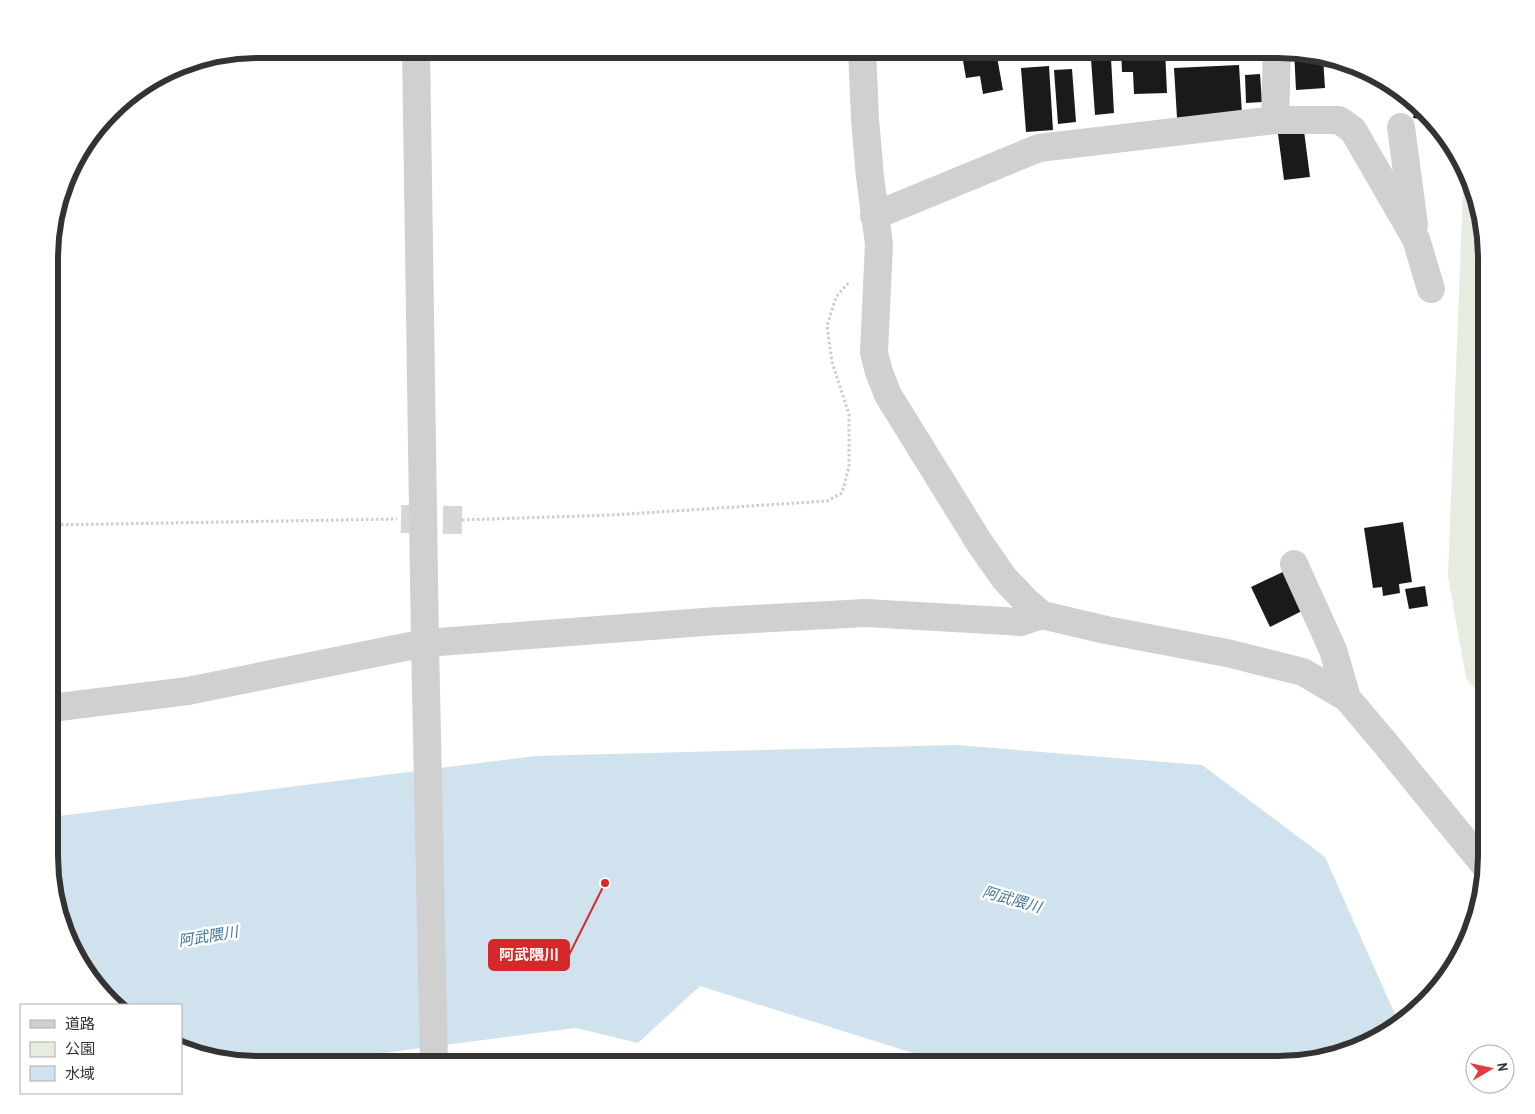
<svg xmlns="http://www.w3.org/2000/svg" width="1535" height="1114" font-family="'Archivo Narrow','Noto Sans JP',sans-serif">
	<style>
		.green { fill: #e6ecdf }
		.water { fill: #cfe2ee }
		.building { fill: #1a1a1a }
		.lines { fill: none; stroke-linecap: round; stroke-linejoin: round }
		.minor-tunnel { stroke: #d6d6d6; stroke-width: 28; stroke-dasharray: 28 14; stroke-linecap: butt }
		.path { stroke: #cdcdcd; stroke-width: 3; stroke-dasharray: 2.5 2.5; stroke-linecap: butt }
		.minor { stroke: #d0d0d0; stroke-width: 28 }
		.labels { text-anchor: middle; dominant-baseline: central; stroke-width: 5; stroke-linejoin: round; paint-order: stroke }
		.water-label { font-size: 15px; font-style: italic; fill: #3f7597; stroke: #fff }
		.rim { fill: none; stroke: #333; stroke-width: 6 }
		.leader { fill: none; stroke: #d62828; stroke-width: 2 }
		.callout-dot { fill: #d62828; stroke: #fff; stroke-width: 2 }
		.callout { fill: #d62828; stroke: #d62828; stroke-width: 2 }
		.callout-label { font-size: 15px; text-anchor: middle; font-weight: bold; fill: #fff }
	</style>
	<rect width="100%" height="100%" fill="#fff"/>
	<path class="green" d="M 1464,164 L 1486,244 L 1486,702 L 1466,678 L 1448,576 Z
		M 418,1053 L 599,1054 L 634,1065 L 274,1065 Z"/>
	<path class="water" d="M 956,745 L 1202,765 L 1325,857 L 1398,1021 L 1370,1044 L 1278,1065 L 951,1065 L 700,986 L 638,1043 L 576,1028 L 291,1065 L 244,1065 L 190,1054 L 181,1049 L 181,1005 L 115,1005 L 77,961 L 51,884 L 51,817 L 535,756 Z"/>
	<path class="building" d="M 961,49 L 1003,49 L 1005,56 L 997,57 L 1003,90 L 983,94 L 980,76 L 966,78 Z
		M 1121,49 L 1165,49 L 1167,93 L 1134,94 L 1133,72 L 1122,72 Z
		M 1239,49 L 1254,49 L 1254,58 L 1240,58 Z
		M 1294,50 L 1323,57 L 1325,88 L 1296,90 Z
		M 1111,58 L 1114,113 L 1095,115 L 1091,59 Z
		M 1328,58 L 1343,61 L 1343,66 L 1329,66 Z
		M 1239,65 L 1242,114 L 1177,118 L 1174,68 Z
		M 1049,66 L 1053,130 L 1026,132 L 1021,68 Z
		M 1072,69 L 1076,122 L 1058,124 L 1054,70 Z
		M 1260,74 L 1262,102 L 1246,103 L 1245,75 Z
		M 1416,105 L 1421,112 L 1428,120 L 1413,118 Z
		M 1304,131 L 1310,177 L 1284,180 L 1278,134 Z
		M 1403,522 L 1412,582 L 1399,584 L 1400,593 L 1383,596 L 1382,587 L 1373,588 L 1364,528 Z
		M 1285,571 L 1304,610 L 1270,627 L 1251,587 Z
		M 1425,586 L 1428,606 L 1409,609 L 1405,589 Z"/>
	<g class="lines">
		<path class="minor-tunnel" d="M 401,519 L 462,520"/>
		<path class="path" d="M 462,520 L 612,515 L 827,501 L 842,493 L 849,467 L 849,414 L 832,362 L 827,326 L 836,297 L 849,282
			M 51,525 L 397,519"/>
		<path class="minor" d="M 416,49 L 425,643 L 434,1065
			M 862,49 L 865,119 L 870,177 L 879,244 L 874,353 L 879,372 L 888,395 L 979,542 L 1004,578 L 1025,600 L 1042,615 L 1106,630 L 1227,653 L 1303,672 L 1347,698 L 1385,743 L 1486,867
			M 1275,120 L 1277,49
			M 1401,127 L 1414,225
			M 874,216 L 1039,148 L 1275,120 L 1339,120 L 1353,130 L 1416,239 L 1431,289
			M 1294,564 L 1333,650 L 1347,698
			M 51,708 L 188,691 L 425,643 L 717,621 L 866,613 L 1021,622 L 1042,615"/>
	</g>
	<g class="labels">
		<g class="water-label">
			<text transform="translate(1012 899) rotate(16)">阿武隈川</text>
			<text transform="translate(208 936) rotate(-9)">阿武隈川</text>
		</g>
	</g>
	<path d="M0 0H1535V1114H0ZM258 58H1278A200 200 0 0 1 1478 258V856A200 200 0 0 1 1278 1056H258A200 200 0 0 1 58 856V258A200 200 0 0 1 258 58Z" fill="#fff" fill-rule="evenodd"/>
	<path class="rim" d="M258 58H1278A200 200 0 0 1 1478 258V856A200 200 0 0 1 1278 1056H258A200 200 0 0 1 58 856V258A200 200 0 0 1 258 58Z"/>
	<path class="leader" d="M605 883L569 955"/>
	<circle class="callout-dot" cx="605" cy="883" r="5"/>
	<rect class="callout" x="489" y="940" width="80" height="30" rx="5"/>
	<g class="callout-label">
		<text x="529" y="960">阿武隈川</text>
	</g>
	<rect x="20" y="1004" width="162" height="90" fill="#ffffff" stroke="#adadad"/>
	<rect x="30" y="1020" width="25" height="8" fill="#d0d0d0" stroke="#adadad"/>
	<text x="65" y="1029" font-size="15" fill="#333333">道路</text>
	<rect x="30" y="1042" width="25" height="15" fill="#e6ecdf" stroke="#adadad"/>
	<text x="65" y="1054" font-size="15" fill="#333333">公園</text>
	<rect x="30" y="1066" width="25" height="15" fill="#cfe2ee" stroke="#adadad"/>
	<text x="65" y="1079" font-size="15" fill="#333333">水域</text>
	<g transform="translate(1490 1069) rotate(81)"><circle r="24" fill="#ffffff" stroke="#adadad"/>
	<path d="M0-4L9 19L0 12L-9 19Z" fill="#e63946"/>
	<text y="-8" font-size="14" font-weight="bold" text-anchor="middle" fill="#333333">N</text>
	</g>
</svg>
